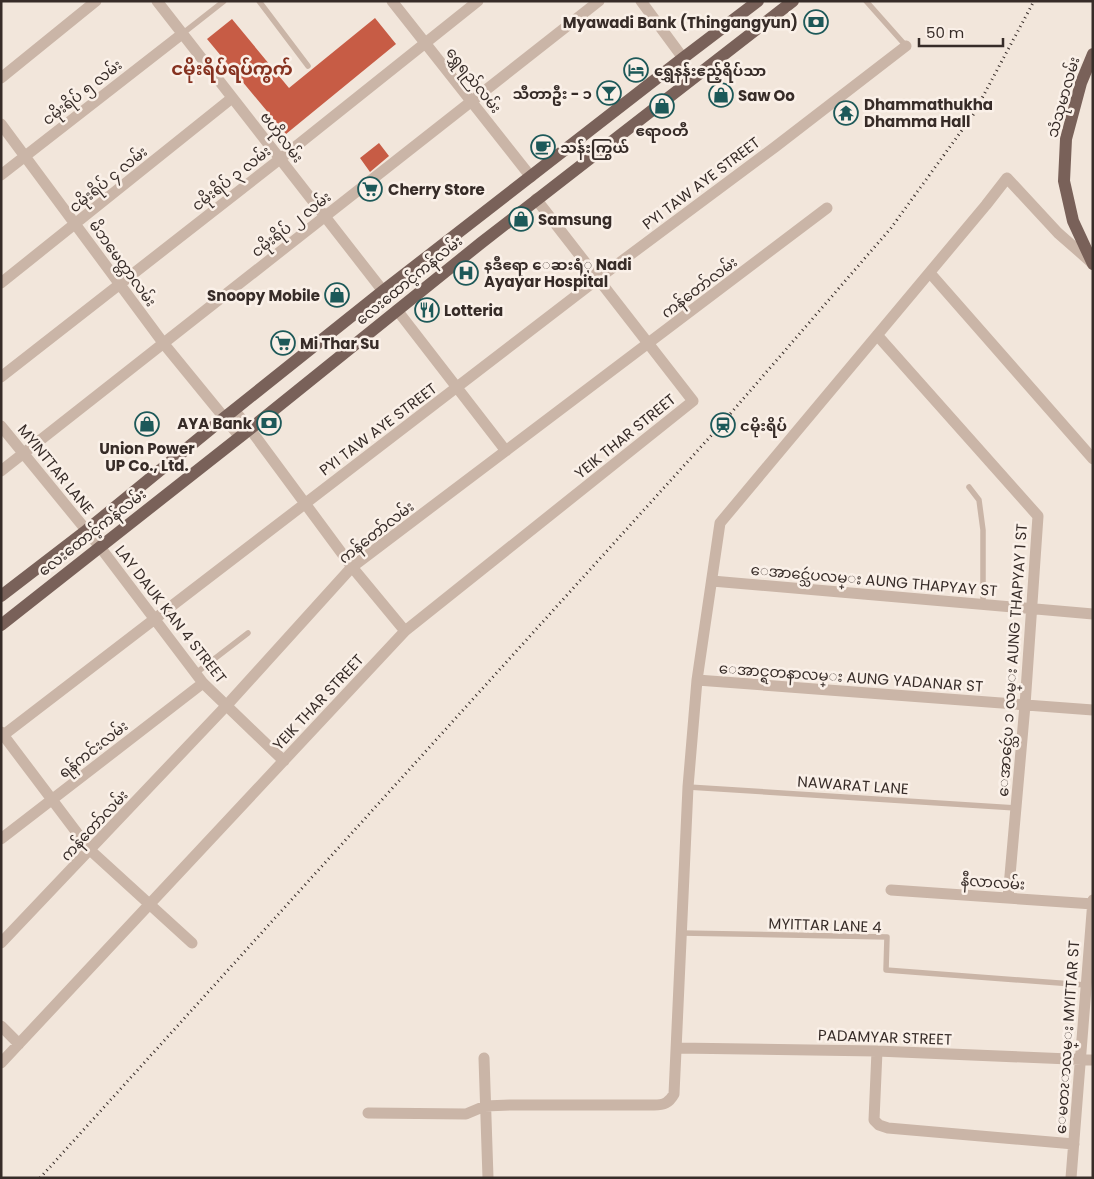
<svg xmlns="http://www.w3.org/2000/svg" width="1094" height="1179" font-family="Poppins,'Noto Sans Myanmar',sans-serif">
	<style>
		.building { fill: #c75c45 }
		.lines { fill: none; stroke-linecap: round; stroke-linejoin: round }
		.service { stroke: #cab5a7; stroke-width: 5.5 }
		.minor { stroke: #cab5a7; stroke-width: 11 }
		.primary { stroke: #796159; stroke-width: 12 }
		.rail { stroke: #372c28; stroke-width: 3; stroke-dasharray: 1 4; stroke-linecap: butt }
		.labels { text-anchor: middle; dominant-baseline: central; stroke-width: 5; stroke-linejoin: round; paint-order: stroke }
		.poi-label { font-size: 15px; font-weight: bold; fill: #372c28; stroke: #faf0e8; text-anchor: start }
		.street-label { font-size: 15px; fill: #372c28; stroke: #faf0e8 }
		.quarter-label { font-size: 18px; font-weight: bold; fill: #863220; stroke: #faf0e8 }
	</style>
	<rect width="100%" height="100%" fill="#f2e6db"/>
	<path class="building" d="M 375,18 L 396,44 L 286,134 L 207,39 L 232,19 L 289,88 Z
		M 379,143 L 389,156 L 370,172 L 360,158 Z"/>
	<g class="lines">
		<path class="service" d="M 259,1 L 308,66
			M 866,1 L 906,46
			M 182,34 L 224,1
			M 969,487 L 979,500 L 983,530 L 983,604
			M 196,673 L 248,633
			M 688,787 L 1016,808
			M 681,933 L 887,937 L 886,970 L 1086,985"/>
		<path class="minor" d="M 157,1 L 383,291
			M 392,1 L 531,177
			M 641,1 L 683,58
			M 1,78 L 96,1
			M 1,124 L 164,344 L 240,437
			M 1,175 L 182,34
			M 930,273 L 1093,459
			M 1,283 L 232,98
			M 397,310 L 506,451
			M 877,335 L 1038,516 L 1025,705 L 1008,898
			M 1,377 L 280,159 L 478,1
			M 234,410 L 250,429 L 352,567 L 405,631
			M 1,426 L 100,547 L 203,683 L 284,761
			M 1,471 L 599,1
			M 712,581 L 1093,614
			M 697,680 L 1093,710
			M 1,732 L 90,850 L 192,943
			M 1,737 L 599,278 L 775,147 L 906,46
			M 1,839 L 203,683
			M 891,890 L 1093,904
			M 1,943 L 227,705 L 352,567 L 827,208
			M 1,1026 L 19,1044
			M 677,1048 L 877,1051 L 1093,1060
			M 877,1051 L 874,1120 L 879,1125 L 888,1128 L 1074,1144
			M 484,1058 L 488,1178
			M 1,1063 L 405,631 L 693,401 L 536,199
			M 368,1113 L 466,1114 L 485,1106 L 510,1105 L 654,1105 C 664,1105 669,1103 674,1094 L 688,787 L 697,680 L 720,523 L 986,205 L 1007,178 L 1058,233 L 1091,262
			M 1071,1178 L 1093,900"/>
		<path class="primary" d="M 1093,54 L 1081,83 L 1066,139 L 1064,181 L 1073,221 L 1093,264
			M 1,596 L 87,530 L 224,418 L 383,291 L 683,58 L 758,1
			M 1,625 L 250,429 L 481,243 L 793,1"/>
		<path class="rail" d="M 40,1178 L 718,428 L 891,228 L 973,115 L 1034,1"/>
	</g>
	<defs>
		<g id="bank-ring" transform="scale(1.25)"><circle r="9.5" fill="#faf0e8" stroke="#1d5959" stroke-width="1.5"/><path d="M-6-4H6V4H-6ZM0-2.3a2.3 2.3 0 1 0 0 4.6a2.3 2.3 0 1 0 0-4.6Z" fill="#1d5959"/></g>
		<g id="hotel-ring" transform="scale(1.25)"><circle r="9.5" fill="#faf0e8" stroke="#1d5959" stroke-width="1.5"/><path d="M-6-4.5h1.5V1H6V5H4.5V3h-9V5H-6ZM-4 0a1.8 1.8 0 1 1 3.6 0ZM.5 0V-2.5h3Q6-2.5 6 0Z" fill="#1d5959"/></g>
		<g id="bar-ring" transform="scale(1.25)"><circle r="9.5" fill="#faf0e8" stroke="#1d5959" stroke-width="1.5"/><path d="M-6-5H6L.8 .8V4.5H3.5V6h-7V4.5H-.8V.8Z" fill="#1d5959"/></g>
		<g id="shop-ring" transform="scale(1.25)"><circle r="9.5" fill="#faf0e8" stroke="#1d5959" stroke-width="1.5"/><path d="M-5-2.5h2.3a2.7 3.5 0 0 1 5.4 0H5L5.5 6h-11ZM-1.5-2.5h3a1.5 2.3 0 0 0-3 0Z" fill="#1d5959"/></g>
		<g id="temple-ring" transform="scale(1.25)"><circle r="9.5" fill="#faf0e8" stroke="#1d5959" stroke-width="1.5"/><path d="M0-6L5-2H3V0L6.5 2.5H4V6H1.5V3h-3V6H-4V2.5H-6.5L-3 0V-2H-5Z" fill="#1d5959"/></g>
		<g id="cafe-ring" transform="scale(1.25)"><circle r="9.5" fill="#faf0e8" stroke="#1d5959" stroke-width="1.5"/><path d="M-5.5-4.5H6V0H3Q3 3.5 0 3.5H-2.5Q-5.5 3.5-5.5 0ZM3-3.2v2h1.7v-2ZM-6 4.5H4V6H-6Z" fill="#1d5959"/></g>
		<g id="supermarket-ring" transform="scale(1.25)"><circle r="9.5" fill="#faf0e8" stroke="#1d5959" stroke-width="1.5"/><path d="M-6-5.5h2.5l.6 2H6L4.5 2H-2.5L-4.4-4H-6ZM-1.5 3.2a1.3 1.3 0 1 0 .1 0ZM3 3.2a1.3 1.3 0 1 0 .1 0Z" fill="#1d5959"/></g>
		<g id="hospital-ring" transform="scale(1.25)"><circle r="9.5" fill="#faf0e8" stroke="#1d5959" stroke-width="1.5"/><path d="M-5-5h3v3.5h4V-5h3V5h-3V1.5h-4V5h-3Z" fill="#1d5959"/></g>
		<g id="restaurant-ring" transform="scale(1.25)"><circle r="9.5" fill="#faf0e8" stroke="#1d5959" stroke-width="1.5"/><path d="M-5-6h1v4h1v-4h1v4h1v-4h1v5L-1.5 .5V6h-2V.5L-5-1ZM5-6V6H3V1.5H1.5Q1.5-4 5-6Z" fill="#1d5959"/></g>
		<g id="station-ring" transform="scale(1.25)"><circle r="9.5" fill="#faf0e8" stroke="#1d5959" stroke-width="1.5"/><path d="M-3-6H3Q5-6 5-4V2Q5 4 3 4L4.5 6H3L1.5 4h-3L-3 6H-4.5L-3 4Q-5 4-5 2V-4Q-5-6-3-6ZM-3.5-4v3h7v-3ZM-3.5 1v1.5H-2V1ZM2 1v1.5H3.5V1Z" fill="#1d5959"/></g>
	</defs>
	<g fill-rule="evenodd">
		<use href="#bank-ring" x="816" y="22"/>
		<use href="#hotel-ring" x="636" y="70"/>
		<use href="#bar-ring" x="609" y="93"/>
		<use href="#shop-ring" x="721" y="95"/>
		<use href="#shop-ring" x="662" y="106"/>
		<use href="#temple-ring" x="846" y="113"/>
		<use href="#cafe-ring" x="543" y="147"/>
		<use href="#supermarket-ring" x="370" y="189"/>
		<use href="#shop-ring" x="521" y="219"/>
		<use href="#hospital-ring" x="466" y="273"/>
		<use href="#shop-ring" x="337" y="295"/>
		<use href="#restaurant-ring" x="427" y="310"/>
		<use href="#supermarket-ring" x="283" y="343"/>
		<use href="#bank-ring" x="269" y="423"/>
		<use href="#shop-ring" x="147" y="424"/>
		<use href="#station-ring" x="723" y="425"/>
	</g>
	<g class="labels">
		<g class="poi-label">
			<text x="798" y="22" text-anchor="end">Myawadi Bank (Thingangyun)</text>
			<text x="654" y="70">ရွှေနန်းဧည့်ရိပ်သာ</text>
			<text x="592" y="93" text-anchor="end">သီတာဦး - ၁</text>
			<text x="738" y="95">Saw Oo</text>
			<text x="864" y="104">Dhammathukha<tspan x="864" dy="17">Dhamma Hall</tspan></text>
			<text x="662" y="130" text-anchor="middle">ဧရာဝတီ</text>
			<text x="560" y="147">သန်းကြွယ်</text>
			<text x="388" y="189">Cherry Store</text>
			<text x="538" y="219">Samsung</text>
			<text x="484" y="264">နဒီဧရာ ေဆးရံု Nadi<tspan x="484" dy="17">Ayayar Hospital</tspan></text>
			<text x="320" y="295" text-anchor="end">Snoopy Mobile</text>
			<text x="444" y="310">Lotteria</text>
			<text x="300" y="343">Mi Thar Su</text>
			<text x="252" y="423" text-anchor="end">AYA Bank</text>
			<text x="740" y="425">ငမိုးရိပ်</text>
			<text x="147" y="448" text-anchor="middle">Union Power<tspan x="147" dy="17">UP Co., Ltd.</tspan></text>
		</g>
		<g class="street-label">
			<text transform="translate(474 80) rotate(52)">ရွှေရည်လမ်း</text>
			<text transform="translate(82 92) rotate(-38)">ငမိုးရိပ် ၅ လမ်း</text>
			<text transform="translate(1063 97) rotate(-74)">သံသုမာလမ်း</text>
			<text transform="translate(282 137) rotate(52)">ဗဟိုလမ်း</text>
			<text transform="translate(231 178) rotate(-38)">ငမိုးရိပ် ၃ လမ်း</text>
			<text transform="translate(108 179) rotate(-39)">ငမိုးရိပ် ၄ လမ်း</text>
			<text transform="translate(701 183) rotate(-37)">PYI TAW AYE STREET</text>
			<text transform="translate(291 224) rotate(-38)">ငမိုးရိပ် ၂ လမ်း</text>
			<text transform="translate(123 263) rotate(54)">မိဘမေတ္တာလမ်း</text>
			<text transform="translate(409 280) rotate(-39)">လေးထောင့်ကန်လမ်း</text>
			<text transform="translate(699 287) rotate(-37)">ကန်တော်လမ်း</text>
			<text transform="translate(378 429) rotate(-37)">PYI TAW AYE STREET</text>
			<text transform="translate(625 436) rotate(-39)">YEIK THAR STREET</text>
			<text transform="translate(56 469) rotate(51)">MYINTTAR LANE</text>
			<text transform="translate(92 532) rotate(-38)">လေးထောင့်ကန်လမ်း</text>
			<text transform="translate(376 532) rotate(-38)">ကန်တော်လမ်း</text>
			<text transform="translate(874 580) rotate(5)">ေအာင္သေဴပလမ္း AUNG THAPYAY ST</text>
			<text transform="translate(171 614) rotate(52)">LAY DAUK KAN 4 STREET</text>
			<text transform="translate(1012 660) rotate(-86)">ေအာင္သေဴပ ၁ လမ္း AUNG THAPYAY 1 ST</text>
			<text transform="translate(851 677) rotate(4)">ေအာင္ရတနာလမ္း AUNG YADANAR ST</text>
			<text transform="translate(318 702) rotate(-47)">YEIK THAR STREET</text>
			<text transform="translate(93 749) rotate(-38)">ရန်ကင်းလမ်း</text>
			<text transform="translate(853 785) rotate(4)">NAWARAT LANE</text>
			<text transform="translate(94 825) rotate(-47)">ကန်တော်လမ်း</text>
			<text transform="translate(993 882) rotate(4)">နီလာလမ်း</text>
			<text transform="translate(825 925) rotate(2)">MYITTAR LANE 4</text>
			<text transform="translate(885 1037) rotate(2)">PADAMYAR STREET</text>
			<text transform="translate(1067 1037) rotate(-86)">ေမတၩာလမ္း MYITTAR ST</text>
		</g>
		<g class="quarter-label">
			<text x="232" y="68">ငမိုးရိပ်ရပ်ကွက်</text>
		</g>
	</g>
	<rect width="1094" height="1179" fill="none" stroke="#372c28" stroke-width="5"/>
	<path d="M919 38v8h84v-8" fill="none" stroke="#372c28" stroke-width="2.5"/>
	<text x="926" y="38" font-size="15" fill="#372c28" stroke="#faf0e8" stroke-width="4" paint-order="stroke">50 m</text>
</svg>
